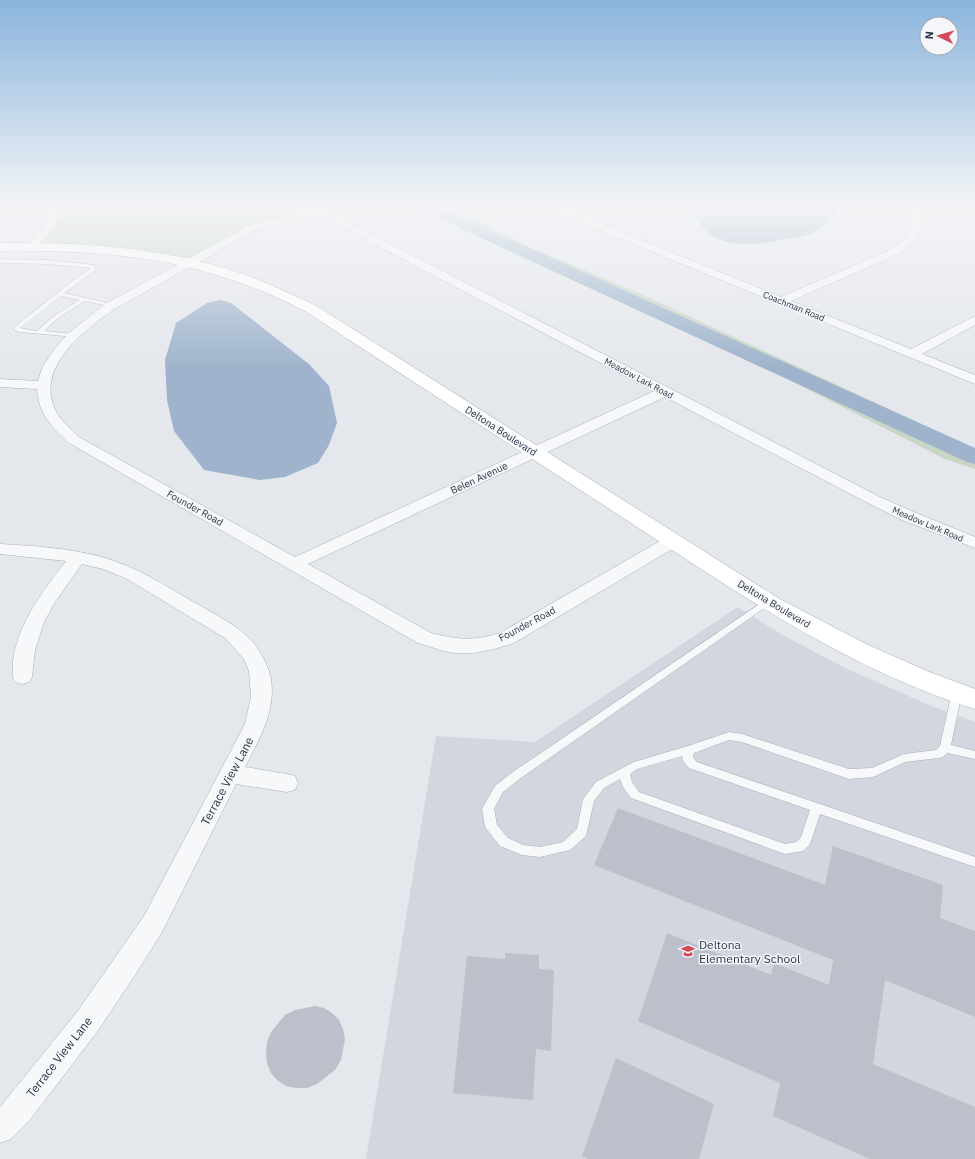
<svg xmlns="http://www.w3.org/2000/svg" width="975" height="1159" font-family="'IBM Plex Sans',sans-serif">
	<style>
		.built { fill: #d2d6de }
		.green { fill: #c9d6c5 }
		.water { fill: #9fb4cc }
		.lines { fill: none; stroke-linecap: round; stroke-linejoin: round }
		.river { fill: #9fb4cc; fill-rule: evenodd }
		.building { fill: #bbc0ca }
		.service-casing { stroke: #a9aeb7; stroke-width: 1 }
		.minor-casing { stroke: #a9aeb7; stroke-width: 1 }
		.secondary-casing { stroke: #a9aeb7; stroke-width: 1 }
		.service { fill: #f7f8fa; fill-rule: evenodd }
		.minor { fill: #f7f8fa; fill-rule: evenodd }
		.secondary { fill: #fff; fill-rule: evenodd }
		.labels { text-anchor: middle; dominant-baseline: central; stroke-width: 3; stroke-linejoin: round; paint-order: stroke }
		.far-street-label { font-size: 9px; fill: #2b3445; stroke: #f4f6f9 }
		.street-label { font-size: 10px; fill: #2b3445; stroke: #f4f6f9 }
		.near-street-label { font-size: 12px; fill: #2b3445; stroke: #f4f6f9 }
		.near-poi-label { font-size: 12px; fill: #2b3445; stroke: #f4f6f9; text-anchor: start }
	</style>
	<rect width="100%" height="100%" fill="#e4e7ec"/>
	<path class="built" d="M 738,607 L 779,633 L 845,668 L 929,705 L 975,722 L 975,1159 L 366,1159 L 436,736 L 535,742 Z"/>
	<path class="green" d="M 60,205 L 312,205 L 318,209 L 247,226 L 210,248 L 184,260 L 34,245 Z
		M 411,205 L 449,205 L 532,248 L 639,293 L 975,449 L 975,469 L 945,459 L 699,334 Z"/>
	<path class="water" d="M 691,205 L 835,205 L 837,213 C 829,222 818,231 807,235 C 800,237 793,238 786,239 C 756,245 718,251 699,222 C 695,216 692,212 691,205 Z
		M 220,300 L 231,303 L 310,365 L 329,386 L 337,423 L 329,445 L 318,463 L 285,477 L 260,480 L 204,470 L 174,431 L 167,400 L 165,360 L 176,323 L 207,303 Z"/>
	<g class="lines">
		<path class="river" d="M 414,205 L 434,205 L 975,448 L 975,464 L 967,462 L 416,208 Z"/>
	</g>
	<path class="building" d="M 618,808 L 825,885 L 833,846 L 943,885 L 940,918 L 975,931 L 975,1017 L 885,980 L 873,1064 L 975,1107 L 975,1159 L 870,1159 L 773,1116 L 780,1083 L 638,1021 L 667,933 L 771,975 L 774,963 L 829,985 L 833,960 L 594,865 Z
		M 505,953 L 539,955 L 539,969 L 554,970 L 551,1051 L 536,1049 L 533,1100 L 453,1093 L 467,956 L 505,959 Z
		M 315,1006 L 324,1008 L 332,1013 L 339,1020 L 343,1029 L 345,1039 L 341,1060 L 335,1070 L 317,1084 L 307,1088 L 296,1088 L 286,1086 L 277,1080 L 271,1073 L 267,1063 L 266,1053 L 267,1042 L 271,1032 L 285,1015 L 295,1010 Z
		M 616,1058 L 714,1104 L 699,1159 L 588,1159 L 582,1156 Z"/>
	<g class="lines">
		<g class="service-casing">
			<path id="service" d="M 0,259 L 47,260 L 95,265 L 96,270 L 64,293 L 116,305 L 113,307 L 85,301 L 58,318 L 44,331 L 74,334 L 77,336 L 76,337 L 19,332 L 13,329 L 18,324 L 79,276 L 91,268 L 47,264 L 0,263 ZM 61,296 L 79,300 L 54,316 L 37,331 L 20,328 Z
				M 767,599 L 772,602 L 770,604 L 518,780 L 503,792 L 494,809 L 497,825 L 508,838 L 523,845 L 540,847 L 563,842 L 577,829 L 583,799 L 596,782 L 634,762 L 688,746 L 729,732 L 742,734 L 849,769 L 872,768 L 904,754 L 936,750 L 940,746 L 952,692 L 953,689 L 961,689 L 962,692 L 951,745 L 975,751 L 975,759 L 947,753 L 943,757 L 939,758 L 905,762 L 873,777 L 849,779 L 742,742 L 729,740 L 694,753 L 693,757 L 697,762 L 975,857 L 975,867 L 820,814 L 810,844 L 803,851 L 785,854 L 631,798 L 623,787 L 620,779 L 604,788 L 594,801 L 586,836 L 570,850 L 540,857 L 522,855 L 500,846 L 485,827 L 482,809 L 495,786 L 510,774 ZM 682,756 L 683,761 L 689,768 L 810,810 L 801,837 L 796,842 L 785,844 L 639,792 L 632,782 L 630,774 L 637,769 Z"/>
		</g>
		<g class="minor-casing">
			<path id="minor" d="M 52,205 L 62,205 L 56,225 L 35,249 L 27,249 L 26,247 L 27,245 L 46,224 Z
				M 302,205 L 315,205 L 880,497 L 914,512 L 975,537 L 975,548 L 902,520 L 868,503 L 665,397 L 308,564 L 431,633 C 458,640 474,641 500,633 L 667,537 L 673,536 L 679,537 L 682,541 L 679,545 L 514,643 C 495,649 475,655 455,653 C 443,652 430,646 418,643 L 69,443 C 51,426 39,415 37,389 L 0,387 L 0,379 L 38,381 L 42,368 L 55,348 L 69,333 L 105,304 L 248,226 L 308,209 ZM 315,213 L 654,391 L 295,557 L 79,437 C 69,427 57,418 53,404 C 39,364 86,329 113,310 L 256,230 Z
				M 541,205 L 555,205 L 781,297 L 890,250 C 909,237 920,227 905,205 L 915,205 C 931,228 917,241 898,254 L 791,301 L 911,349 L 975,316 L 975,325 L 922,354 L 975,375 L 975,384 L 543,207 Z
				M 0,544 C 34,546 69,548 102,557 C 137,567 166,586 197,604 C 216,615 237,625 252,641 C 261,652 268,665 271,679 C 276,712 259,739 245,767 L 287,774 L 295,776 L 298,783 L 295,790 L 287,792 L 236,784 L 162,932 L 137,972 L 97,1032 L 29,1121 L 11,1139 L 0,1143 L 0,1107 L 77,1012 L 144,916 L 245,724 L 251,697 L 249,671 L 244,659 L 225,638 L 127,579 L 103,569 L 82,564 L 55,602 L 44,622 L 35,650 L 32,677 L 29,682 L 22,684 L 15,682 C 11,675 13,669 13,661 C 18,623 43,591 66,561 L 0,554 Z"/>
		</g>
		<g class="secondary-casing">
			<path id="secondary" d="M 0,243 C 82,242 165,247 243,274 C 268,283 291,294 315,305 L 778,598 L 866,644 L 927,671 L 975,689 L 975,709 C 850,670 739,594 631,523 C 522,452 413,382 305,311 C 281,299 257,288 232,280 C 157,254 78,250 0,251 Z"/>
		</g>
		<use href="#service" class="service"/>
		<use href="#minor" class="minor"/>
		<use href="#secondary" class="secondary"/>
	</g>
	<linearGradient id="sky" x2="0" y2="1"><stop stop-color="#8bb4dd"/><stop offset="0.56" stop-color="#f3f4f6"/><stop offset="1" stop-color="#f3f4f6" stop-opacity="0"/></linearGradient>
	<rect width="975" height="367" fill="url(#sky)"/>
	<defs>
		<g id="school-bare" transform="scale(1.08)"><path d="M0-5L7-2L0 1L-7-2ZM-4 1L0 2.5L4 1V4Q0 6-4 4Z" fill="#d1495b" stroke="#f4f6f9" stroke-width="2.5" paint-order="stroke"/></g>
	</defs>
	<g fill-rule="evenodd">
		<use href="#school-bare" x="688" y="951"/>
	</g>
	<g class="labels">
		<g class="far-street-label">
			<text transform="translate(794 306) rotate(22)">Coachman Road</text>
			<text transform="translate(639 378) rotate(28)">Meadow Lark Road</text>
			<text transform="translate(928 524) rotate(23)">Meadow Lark Road</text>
		</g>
		<g class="street-label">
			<text transform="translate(501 431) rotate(33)">Deltona Boulevard</text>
			<text transform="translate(479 478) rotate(-25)">Belen Avenue</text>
			<text transform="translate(195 508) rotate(29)">Founder Road</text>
			<text transform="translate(774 604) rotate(31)">Deltona Boulevard</text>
			<text transform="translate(527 624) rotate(-28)">Founder Road</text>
		</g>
		<g class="near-street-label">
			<text transform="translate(227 781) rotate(-62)">Terrace View Lane</text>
			<text transform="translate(59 1057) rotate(-52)">Terrace View Lane</text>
		</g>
		<g class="near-poi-label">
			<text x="699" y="944">Deltona<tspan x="699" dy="14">Elementary School</tspan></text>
		</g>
	</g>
	<g transform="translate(939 36) rotate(275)"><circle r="19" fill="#f4f6f9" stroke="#a4a8b1"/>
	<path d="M0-3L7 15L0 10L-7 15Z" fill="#d1495b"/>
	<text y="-6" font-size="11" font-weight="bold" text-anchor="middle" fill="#2b3445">N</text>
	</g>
</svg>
